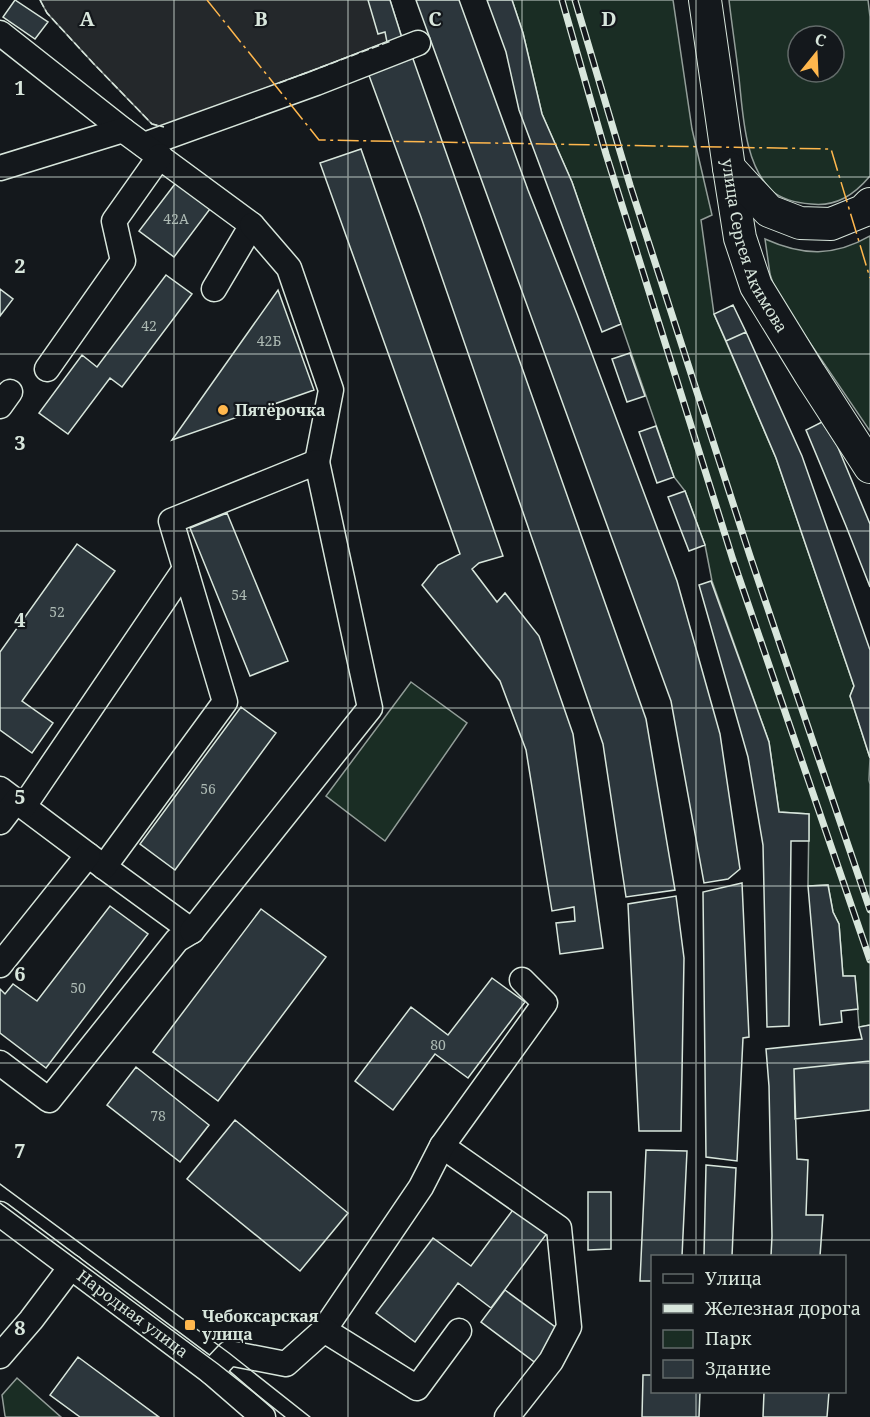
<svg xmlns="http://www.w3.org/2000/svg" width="870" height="1417" font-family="'Noto Serif',serif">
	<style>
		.green { fill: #1a2d24; stroke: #939e99; stroke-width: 1.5; fill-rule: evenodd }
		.parking { fill: #24282b; stroke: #939e99; stroke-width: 1.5 }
		.building { fill: #2c363c; stroke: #d8e6dc; stroke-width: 1.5 }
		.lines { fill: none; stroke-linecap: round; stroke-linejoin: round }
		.minor-casing { stroke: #d8e6dc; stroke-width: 27 }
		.major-casing { stroke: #d8e6dc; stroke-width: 34 }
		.minor { stroke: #14181c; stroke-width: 24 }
		.major { stroke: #14181c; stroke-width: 32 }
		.tram { stroke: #d8e6dc; stroke-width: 1.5 }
		.rail-casing { stroke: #d8e6dc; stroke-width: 7 }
		.rail { stroke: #14181c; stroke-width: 4.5; stroke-dasharray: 14; stroke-linecap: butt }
		.fence { stroke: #d8e6dc; stroke-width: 1.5; stroke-dasharray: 8 3; stroke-linecap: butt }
		.power { stroke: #ffb74d; stroke-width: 1.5; stroke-dasharray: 21 4.5 3 4.5; stroke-linecap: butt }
		.grid { fill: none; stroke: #d8e6dc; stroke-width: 1.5; stroke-opacity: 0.55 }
		.poi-dot { fill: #ffb74d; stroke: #14181c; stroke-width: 2 }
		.labels { text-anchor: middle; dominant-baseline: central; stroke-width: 4.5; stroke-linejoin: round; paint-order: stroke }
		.number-label { font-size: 14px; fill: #adbab4 }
		.street-label { font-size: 16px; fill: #d8e6dc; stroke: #14181c }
		.poi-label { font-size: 16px; font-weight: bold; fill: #d8e6dc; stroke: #14181c; text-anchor: start }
		.grid-label { font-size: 20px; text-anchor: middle; font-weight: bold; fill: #d8e6dc; stroke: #14181c; stroke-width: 4.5; stroke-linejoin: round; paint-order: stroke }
	</style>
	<rect width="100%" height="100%" fill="#14181c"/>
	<path class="green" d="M 512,0 L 673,0 L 692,129 L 712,215 L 701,220 L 714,314 L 776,458 L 854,686 L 850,696 L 870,758 L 869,780 L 870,784 L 870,1025 L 859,1027 L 855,976 L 843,976 L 839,924 L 833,912 L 828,885 L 808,886 L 809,814 L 779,812 L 769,742 L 712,581 L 705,545 L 685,491 L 674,477 L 572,182 L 542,114 L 523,33 Z
		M 729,0 L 868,0 L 870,17 L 870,176 C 854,195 836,207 811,204 C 797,203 783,200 772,191 C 744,164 743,113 739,78 C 736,52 732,26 729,0 ZM 798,36 L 834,36 L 834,72 L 798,72 Z
		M 870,236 L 870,431 L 776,293 L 770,274 L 765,239 C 803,256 834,257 870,236 Z
		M 411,682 L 467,723 L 385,841 L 326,796 Z
		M 17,1378 L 61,1417 L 6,1417 L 5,1416 L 2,1395 Z"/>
	<path class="parking" d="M 40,0 L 390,0 L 402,38 L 387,42 L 163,127 L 152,124 L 93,63 L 47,13 Z"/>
	<path class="building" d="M 15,0 L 48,22 L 35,39 L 3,17 Z
		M 368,0 L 390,0 L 402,38 L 387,42 L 385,32 L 378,34 Z
		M 416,0 L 459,0 L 528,190 L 577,314 L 677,581 L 720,734 L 740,869 L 728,879 L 704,883 L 671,701 Z
		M 487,0 L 512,0 L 523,33 L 542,114 L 572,182 L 621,324 L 602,332 L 519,110 L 506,52 Z
		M 412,56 L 646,719 L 675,890 L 626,897 L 603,744 L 421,217 L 367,70 Z
		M 361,149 L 503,556 L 479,563 L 472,569 L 497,602 L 505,593 L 539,636 L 573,734 L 603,948 L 560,954 L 556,923 L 575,921 L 574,907 L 552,911 L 526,750 L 500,681 L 422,585 L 438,565 L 460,554 L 320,163 Z
		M 178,180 L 213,205 L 174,257 L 139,231 Z
		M 166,275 L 192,294 L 122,387 L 110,378 L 68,434 L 39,413 L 82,355 L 97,367 Z
		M 0,289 L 13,299 L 0,316 Z
		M 278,290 L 314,390 L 172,440 Z
		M 733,305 L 746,332 L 726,341 L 714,314 Z
		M 746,332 L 802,456 L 870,650 L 870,758 L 850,696 L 854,686 L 776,458 L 726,341 Z
		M 630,353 L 645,396 L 627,402 L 612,359 Z
		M 822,422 L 837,445 L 870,524 L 870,587 L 846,526 L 806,430 Z
		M 656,426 L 674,477 L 657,483 L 639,432 Z
		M 685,491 L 705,545 L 689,551 L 668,497 Z
		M 227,513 L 288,661 L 250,676 L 190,528 Z
		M 77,544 L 115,571 L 22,701 L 53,723 L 32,753 L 0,730 L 0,652 Z
		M 711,581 L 769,742 L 779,812 L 809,814 L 809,841 L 791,841 L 789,1026 L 767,1027 L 763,845 L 748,757 L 699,585 Z
		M 241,707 L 276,733 L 175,870 L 140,844 Z
		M 742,883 L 749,1037 L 743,1038 L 737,1161 L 706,1157 L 703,892 Z
		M 828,885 L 833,912 L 839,924 L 843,976 L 855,976 L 858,1009 L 841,1011 L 842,1022 L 820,1025 L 808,886 Z
		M 676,896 L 684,958 L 681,1131 L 639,1131 L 628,904 Z
		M 110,906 L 148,934 L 46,1068 L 0,1033 L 0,989 L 5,994 L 13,984 L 37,1001 Z
		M 261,909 L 326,957 L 218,1101 L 153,1052 Z
		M 492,978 L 525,1002 L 468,1078 L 435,1054 L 393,1110 L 355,1081 L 411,1007 L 448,1035 Z
		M 870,1025 L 870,1061 L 794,1069 L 797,1159 L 808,1160 L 806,1215 L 823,1215 L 820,1256 L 771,1256 L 772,1236 L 769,1086 L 766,1049 L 862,1039 L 859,1027 Z
		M 870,1061 L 870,1110 L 795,1119 L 794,1069 Z
		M 136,1067 L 209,1125 L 180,1162 L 107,1105 Z
		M 235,1120 L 348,1213 L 300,1271 L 187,1179 Z
		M 646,1150 L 687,1151 L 682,1256 L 652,1256 L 652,1281 L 640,1281 Z
		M 706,1165 L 736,1168 L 732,1256 L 704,1256 Z
		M 588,1192 L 611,1192 L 611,1249 L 588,1250 Z
		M 515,1207 L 548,1232 L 491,1308 L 458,1283 L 415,1342 L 376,1313 L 433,1238 L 471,1266 Z
		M 505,1290 L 562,1332 L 537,1364 L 481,1322 Z
		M 78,1357 L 159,1417 L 80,1417 L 50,1395 Z
		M 643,1375 L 652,1375 L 652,1392 L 700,1392 L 699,1417 L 642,1417 Z
		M 764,1392 L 829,1392 L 827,1417 L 763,1417 Z"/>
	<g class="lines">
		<g class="minor-casing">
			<g id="minor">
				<path d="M 0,33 L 123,130"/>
				<path d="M 144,145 L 316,83 L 418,43"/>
				<path d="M 0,168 L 123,130 L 252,225 L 214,289"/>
				<path d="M 252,225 L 289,268 L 331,390 L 317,462"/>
				<path d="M 47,369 L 123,261 L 114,221 L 160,156"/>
				<path d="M 0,406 L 10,392"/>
				<path d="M 0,789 L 104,867 L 192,931 L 177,940 L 49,1100 L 0,1063"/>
				<path d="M 24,806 L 185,569"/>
				<path d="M 0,822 L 16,801"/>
				<path d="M 104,867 L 225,702 L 171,521 L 317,462 L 370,708 L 192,931"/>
				<path d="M 0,965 L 88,855"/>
				<path d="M 442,1146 L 559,1228 L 569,1327 L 551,1361 L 507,1417"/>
				<path id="s1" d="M 0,1214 L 211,1372 L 263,1417"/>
				<path d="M 324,1330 L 421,1187 L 442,1146 L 545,1003 L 522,980"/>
				<path d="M 0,1356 L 31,1320 L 71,1267"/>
				<path d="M 211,1372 L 229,1353 L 286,1364 L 324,1330 L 417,1388 L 459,1331"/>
			</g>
		</g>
		<g class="major-casing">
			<g id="major">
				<path id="s2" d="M 705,0 L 729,168 L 740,238 L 756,286 L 810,374 L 870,467"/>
				<path d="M 729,168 L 769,211 L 800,223 L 831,224 L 863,211 L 870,204"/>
			</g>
		</g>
		<use href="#minor" class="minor"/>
		<use href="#major" class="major"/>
		<path class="tram" d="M 0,1184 L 229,1353 L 310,1417
			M 0,1203 L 218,1364 L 285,1417"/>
		<g class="rail-casing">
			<path id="rail" d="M 562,0 L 606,154 L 733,560 L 870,960
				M 575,0 L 630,185 L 750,556 L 870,910"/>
		</g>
		<use href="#rail" class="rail"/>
		<path class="fence" d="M 40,0 L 47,13 L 93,63 L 152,124 L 164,127
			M 279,83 L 391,41"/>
		<path class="power" d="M 207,0 L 319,140 L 831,149 L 870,278"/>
	</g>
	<path class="grid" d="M 174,0 L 174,1417M 348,0 L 348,1417M 522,0 L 522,1417M 696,0 L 696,1256M 0,177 L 870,177M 0,354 L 870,354M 0,531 L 870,531M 0,708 L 870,708M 0,886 L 870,886M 0,1063 L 870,1063M 0,1240 L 870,1240M 696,1392 L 696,1417"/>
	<g class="poi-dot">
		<circle cx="223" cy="410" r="6"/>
		<rect x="184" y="1319" width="12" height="12" rx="3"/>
	</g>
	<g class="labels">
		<g class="number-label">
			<text x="176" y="218">42А</text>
			<text x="149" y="325">42</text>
			<text x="269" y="340">42Б</text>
			<text x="239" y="594">54</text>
			<text x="57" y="611">52</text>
			<text x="208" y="788">56</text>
			<text x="78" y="987">50</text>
			<text x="438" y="1044">80</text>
			<text x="158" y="1115">78</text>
		</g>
		<g class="street-label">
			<text stroke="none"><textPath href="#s2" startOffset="252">улица Сергея Акимова</textPath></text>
			<text stroke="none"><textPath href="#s1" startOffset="166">Народная улица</textPath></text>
		</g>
		<g class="poi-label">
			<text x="235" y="410">Пятёрочка</text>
			<text x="202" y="1316">Чебоксарская<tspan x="202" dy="18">улица</tspan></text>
		</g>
	</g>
	<g class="grid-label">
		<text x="87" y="26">A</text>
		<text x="261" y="26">B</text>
		<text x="435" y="26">C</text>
		<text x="609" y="26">D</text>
		<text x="20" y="95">1</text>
		<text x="20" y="273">2</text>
		<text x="20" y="450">3</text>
		<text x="20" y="627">4</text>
		<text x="20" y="804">5</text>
		<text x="20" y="981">6</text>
		<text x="20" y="1158">7</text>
		<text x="20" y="1335">8</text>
	</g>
	<rect x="651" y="1255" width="195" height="138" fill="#14181c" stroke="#626a69" stroke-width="1.5"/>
	<rect x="663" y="1274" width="30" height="9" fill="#14181c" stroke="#626a69" stroke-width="1.5"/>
	<text x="705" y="1285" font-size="18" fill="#d8e6dc">Улица</text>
	<rect x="663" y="1304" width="30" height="9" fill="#d8e6dc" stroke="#626a69" stroke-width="1.5"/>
	<text x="705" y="1315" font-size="18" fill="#d8e6dc">Железная дорога</text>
	<rect x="663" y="1330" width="30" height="18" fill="#1a2d24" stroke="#626a69" stroke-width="1.5"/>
	<text x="705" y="1345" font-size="18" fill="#d8e6dc">Парк</text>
	<rect x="663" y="1360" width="30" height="18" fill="#2c363c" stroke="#626a69" stroke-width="1.5"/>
	<text x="705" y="1375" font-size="18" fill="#d8e6dc">Здание</text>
	<g transform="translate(816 54) rotate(18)"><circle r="28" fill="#14181c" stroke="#626a69" stroke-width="1.5"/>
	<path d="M0-4.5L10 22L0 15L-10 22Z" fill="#ffb74d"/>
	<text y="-9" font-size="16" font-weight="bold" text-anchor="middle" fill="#d8e6dc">С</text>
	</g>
</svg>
